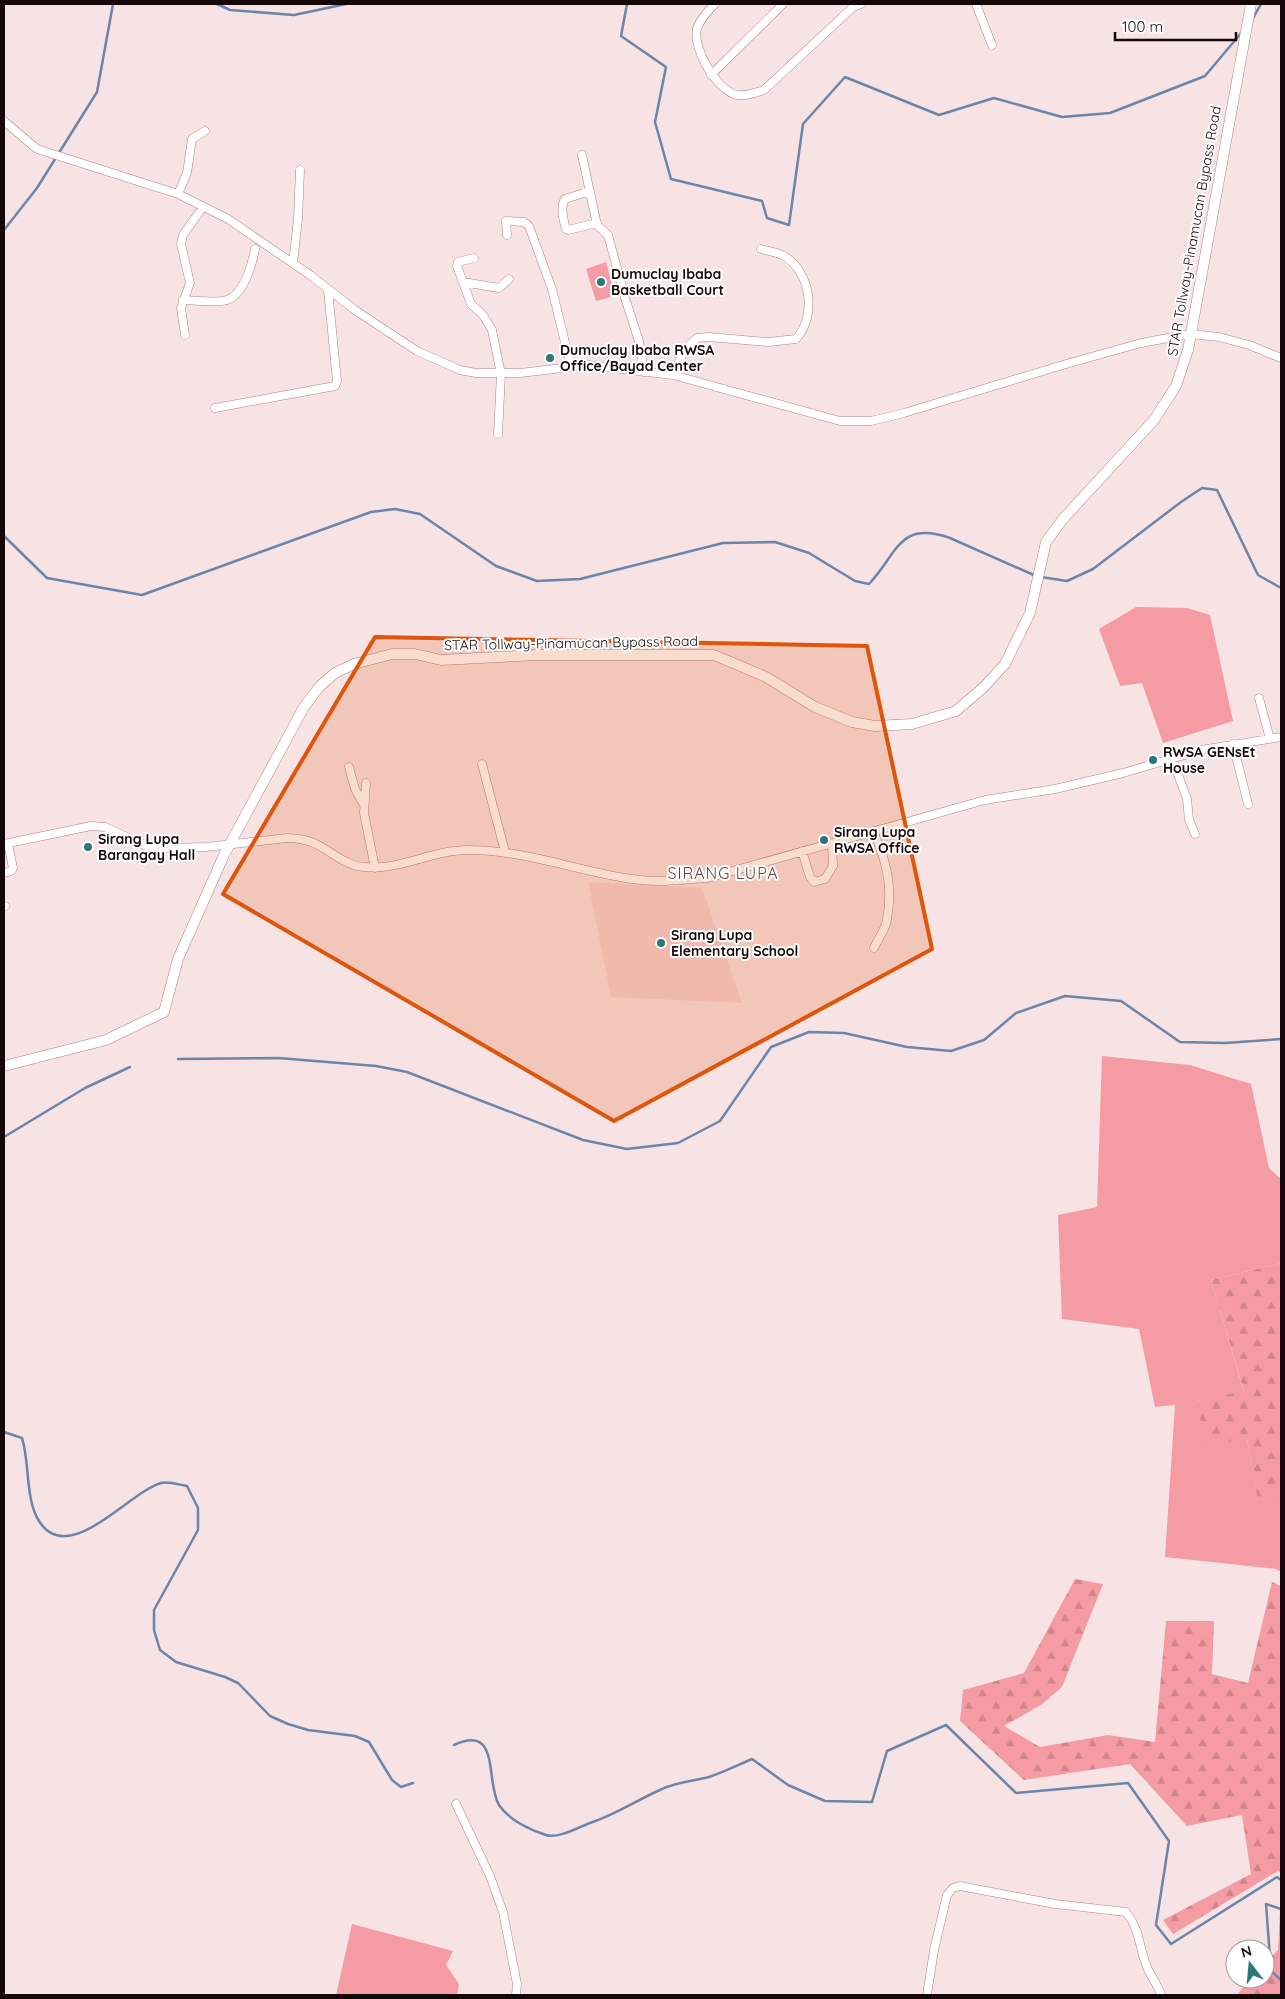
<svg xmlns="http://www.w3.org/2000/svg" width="1285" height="1999" font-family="Quicksand,sans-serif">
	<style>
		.built { fill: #f7d3d5 }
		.green { fill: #f49ba3 }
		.forest { fill: url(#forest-firs) }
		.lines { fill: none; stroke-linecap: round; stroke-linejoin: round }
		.stream { stroke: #6c85aa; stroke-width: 2.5 }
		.minor-casing { stroke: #b08185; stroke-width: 9 }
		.major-casing { stroke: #b08185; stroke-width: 11 }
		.minor { stroke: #fff; stroke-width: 8 }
		.major { stroke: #fff; stroke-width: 10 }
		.marked { fill: #de550c; fill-opacity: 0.2; stroke: #de550c; stroke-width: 4; stroke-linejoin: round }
		.poi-dot { fill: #2c7675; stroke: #fff; stroke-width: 2 }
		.labels { text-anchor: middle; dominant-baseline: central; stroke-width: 4; stroke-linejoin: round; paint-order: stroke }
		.street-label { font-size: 14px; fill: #160708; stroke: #fff }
		.poi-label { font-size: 14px; font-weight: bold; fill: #160708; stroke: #fff; text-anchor: start }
		.quarter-label { font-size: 16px; letter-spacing: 1px; fill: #683f43; stroke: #fff }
	</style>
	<defs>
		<pattern id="forest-firs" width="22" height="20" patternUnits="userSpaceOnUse" patternTransform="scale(1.25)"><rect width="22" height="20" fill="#f49ba3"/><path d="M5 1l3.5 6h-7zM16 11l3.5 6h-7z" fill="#d0848b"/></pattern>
	</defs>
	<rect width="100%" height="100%" fill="#f8e3e4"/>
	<path class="built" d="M 588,882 L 702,888 L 742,1003 L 611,997 Z"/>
	<path class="green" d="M 606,262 L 615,296 L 596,301 L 586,269 Z
		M 1136,607 L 1187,608 L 1210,615 L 1233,721 L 1163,743 L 1142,683 L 1120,686 L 1099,629 Z
		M 1102,1056 L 1190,1065 L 1251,1084 L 1269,1168 L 1281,1179 L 1281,1263 L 1211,1280 L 1244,1392 L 1197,1401 L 1247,1439 L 1258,1501 L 1281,1498 L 1281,1572 L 1276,1569 L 1165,1557 L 1175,1405 L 1155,1407 L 1139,1329 L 1062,1319 L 1058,1215 L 1097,1207 Z
		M 352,1924 L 453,1951 L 446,1965 L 459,1984 L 457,1995 L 336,1995 Z"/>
	<path class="forest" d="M 1281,1263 L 1281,1498 L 1258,1502 L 1247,1439 L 1206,1446 L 1197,1401 L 1244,1391 L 1211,1280 Z
		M 1075,1579 L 1103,1584 L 1062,1687 L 1041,1705 L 1004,1726 L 1040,1747 L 1108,1735 L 1155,1742 L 1166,1621 L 1214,1621 L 1212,1674 L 1248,1683 L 1272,1582 L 1281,1586 L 1281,1873 L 1278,1871 L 1173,1934 L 1163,1920 L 1251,1874 L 1242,1815 L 1187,1826 L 1130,1764 L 1024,1780 L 960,1721 L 963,1690 L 1024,1673 Z
		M 1281,1890 L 1281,1995 L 1237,1995 L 1250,1979 L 1265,1979 L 1265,1963 L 1278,1950 Z"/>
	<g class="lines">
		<path class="stream" d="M 217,4 L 230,10 L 294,15 L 346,4
			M 627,4 L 621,36 L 666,67 L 655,122 L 671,179 L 762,201 L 767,218 L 789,225 L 803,124 L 845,77 L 939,115 L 994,98 L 1062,117 L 1110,113 L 1205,76 L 1242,32
			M 1252,20 L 1261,4
			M 4,230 L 37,188 L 97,92 L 113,4
			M 4,536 L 47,578 L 142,595 L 371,512 L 395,509 L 420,514 L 496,566 L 537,581 L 580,579 L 723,543 L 775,542 L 809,553 L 855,581 L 869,584 C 898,553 899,520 950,538 L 1036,576
			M 1041,577 L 1067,581 L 1093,569 L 1181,502 L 1202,488 L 1217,490 L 1258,575 L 1281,588
			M 178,1059 L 278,1058 L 376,1066 L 407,1072 L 583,1140 L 627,1149 L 678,1143 L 720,1121 L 771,1047 L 809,1032 L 844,1033 L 907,1047 L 951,1051 L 984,1040 L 1016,1013 L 1065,996 L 1121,1001 L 1180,1042 L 1225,1043 L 1281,1039
			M 4,1137 L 85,1088 L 130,1067
			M 4,1432 L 22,1438 C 30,1463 25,1499 39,1521 C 68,1568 129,1492 161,1483 C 168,1481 180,1485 187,1486 L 198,1508 L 198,1530 L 154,1610 L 154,1630 L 160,1650 L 176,1662 L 225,1677 L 238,1683 L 270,1716 L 288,1724 L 308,1730 L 355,1736 L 369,1742 L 392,1780 L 401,1787 L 413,1783
			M 454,1745 C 501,1723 485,1782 499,1805 C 509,1820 530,1830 546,1835 C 558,1839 579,1827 590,1823 C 615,1815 637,1800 662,1789 C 676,1782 694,1781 709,1777 C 724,1772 738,1765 752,1759 L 788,1785 L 825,1801 L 872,1802 L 887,1751 L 946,1725 L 1016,1793 L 1128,1783 L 1169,1841 L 1156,1925 L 1171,1944 L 1277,1877 L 1281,1880
			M 1281,1909 L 1266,1904 L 1271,1971 L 1281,1980"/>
		<g class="minor-casing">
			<path id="minor" d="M 715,4 C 708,11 700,19 697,29 C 692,48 717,91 737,95 C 746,96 755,93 764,90 L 853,7 L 861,4
				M 976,4 L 992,45
				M 711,75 L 783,4
				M 4,121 L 37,149 L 178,194 L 228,219 L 310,275 L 355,310 L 417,351 L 460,370 L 476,373 L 520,373 L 588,365 L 673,375 L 840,421 L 871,421 L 904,413 L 1066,364 L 1141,343 L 1190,334 L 1219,337 L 1249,345 L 1281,358
				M 582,155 L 597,225 L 608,235 L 625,298 L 639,341 L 644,372
				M 590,191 L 565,199 C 560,207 563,219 566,229 L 568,230 L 597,223
				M 178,194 L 187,173 L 192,139 L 205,131
				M 507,235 L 506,221 L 524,222 L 529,226 L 552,289 L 571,367
				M 474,258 L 458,262 L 457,266 L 471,304 L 483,315 L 492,330 L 501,374 L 498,434
				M 293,263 L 298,219 L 300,170
				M 463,282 L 499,288 L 509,279
				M 183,300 C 196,300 215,304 227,300 C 244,294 252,265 255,249
				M 185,335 L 181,308 L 190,283 L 181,244 L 183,235 L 203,207
				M 673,375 L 685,349 L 697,338 L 709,337 L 768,342 L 796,339 C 817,316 811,272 784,256 C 777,252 768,251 761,249
				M 215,408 L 335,386 L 337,381 L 328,290
				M 1259,698 L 1270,739
				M 1233,744 L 1248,804
				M 1172,758 L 1187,799 L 1189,820 L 1195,834
				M 482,764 L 505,852
				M 349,767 L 355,789 L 364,805
				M 366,783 L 364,813 L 375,868
				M 873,832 C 887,860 893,888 887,919 C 886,929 878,939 874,948
				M 4,844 L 91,826 L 105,827 L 149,847 L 166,848 L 206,847 L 287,838 C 297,838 307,840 316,844 C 332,852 346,866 364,867 C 399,871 432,850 468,850 C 525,850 577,871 632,879 C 658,883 682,880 708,878 L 985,800 L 1055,789 L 1123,773 L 1201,750 L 1281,737
				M 802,851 L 810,877 L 814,882 L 825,879 L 833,866 L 832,843
				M 4,873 L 11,871 L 13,868 L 8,844
				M 4,906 L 5,906
				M 456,1804 L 490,1876 L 503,1912 L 517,1984 L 516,1995
				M 927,1995 L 934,1950 L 947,1895 L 953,1888 L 960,1886 L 1055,1904 L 1126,1912 C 1140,1929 1139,1948 1147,1967 C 1151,1977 1158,1985 1161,1995"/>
		</g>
		<g class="major-casing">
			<path id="major" d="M 4,1066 L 106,1040 L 164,1012 L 178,959 L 224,855 L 304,707 L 320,686 L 335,673 L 354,664 L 392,654 L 415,654 L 441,660 L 536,655 L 714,655 L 766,677 L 815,707 L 852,722 L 875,726 L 912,724 L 956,711 L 984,687 L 1005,664 L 1030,613 L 1046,542 L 1063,519 L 1154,420 L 1176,386 L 1188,350 L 1251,4"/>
		</g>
		<use href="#minor" class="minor"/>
		<use href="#major" class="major"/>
	</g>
	<path class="marked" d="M 375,637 L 867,646 L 932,949 L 614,1121 L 223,894 Z"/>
	<g class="poi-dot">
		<circle cx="601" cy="282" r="5"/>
		<circle cx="550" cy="358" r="5"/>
		<circle cx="1153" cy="760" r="5"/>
		<circle cx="824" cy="840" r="5"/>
		<circle cx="88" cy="847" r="5"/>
		<circle cx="661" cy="943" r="5"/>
	</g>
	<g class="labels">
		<g class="street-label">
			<text transform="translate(1194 231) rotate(-80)">STAR Tollway-Pinamucan Bypass Road</text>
			<text transform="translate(571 643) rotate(-1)">STAR Tollway-Pinamucan Bypass Road</text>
		</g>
		<g class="poi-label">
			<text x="611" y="274">Dumuclay Ibaba<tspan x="611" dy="16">Basketball Court</tspan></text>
			<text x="560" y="350">Dumuclay Ibaba RWSA<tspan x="560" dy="16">Office/Bayad Center</tspan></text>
			<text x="1163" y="752">RWSA GENsEt<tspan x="1163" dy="16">House</tspan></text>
			<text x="834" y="832">Sirang Lupa<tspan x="834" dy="16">RWSA Office</tspan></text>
			<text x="98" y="839">Sirang Lupa<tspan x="98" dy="16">Barangay Hall</tspan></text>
			<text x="671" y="935">Sirang Lupa<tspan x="671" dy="16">Elementary School</tspan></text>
		</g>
		<g class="quarter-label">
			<text x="723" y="873">SIRANG LUPA</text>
		</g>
	</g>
	<rect width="1285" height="1999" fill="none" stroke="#160708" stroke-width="10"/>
	<g transform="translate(1250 1964) rotate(344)"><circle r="24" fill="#ffffff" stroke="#a29c9c"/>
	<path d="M0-4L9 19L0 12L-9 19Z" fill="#2c7675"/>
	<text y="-8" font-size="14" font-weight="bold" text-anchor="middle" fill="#160708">N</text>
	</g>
	<path d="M1115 32v8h121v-8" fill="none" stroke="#160708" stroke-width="2.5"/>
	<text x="1122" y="32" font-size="15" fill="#160708" stroke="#ffffff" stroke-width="4" paint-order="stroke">100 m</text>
</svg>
